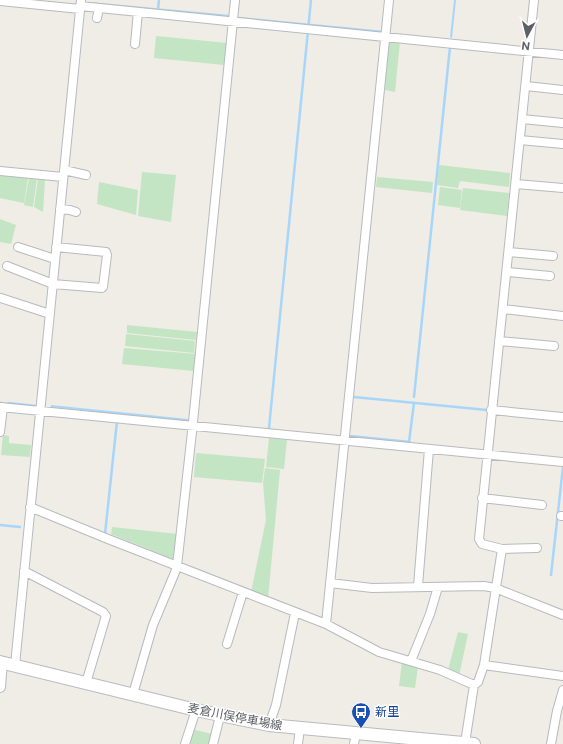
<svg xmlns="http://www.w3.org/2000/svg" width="563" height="744" font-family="'Public Sans','Noto Sans JP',sans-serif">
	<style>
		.green { fill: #c3e5c3 }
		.water { fill: #a8d6fb }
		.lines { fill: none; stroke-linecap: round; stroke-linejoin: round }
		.stream { stroke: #a8d6fb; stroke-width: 2.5 }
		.minor-casing { stroke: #b7babe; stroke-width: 10 }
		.tertiary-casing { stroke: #b7babe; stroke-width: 12 }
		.secondary-casing { stroke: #b9bbc0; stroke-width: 14 }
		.minor { stroke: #fff; stroke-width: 8 }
		.tertiary { stroke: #fff; stroke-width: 10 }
		.secondary { stroke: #fff; stroke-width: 12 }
		.labels { text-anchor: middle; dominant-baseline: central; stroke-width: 3; stroke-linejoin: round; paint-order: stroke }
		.transit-label { font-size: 12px; fill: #164399; stroke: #fff; text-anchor: start }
		.street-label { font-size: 12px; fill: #5d6065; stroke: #fff }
	</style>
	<rect width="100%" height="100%" fill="#efede5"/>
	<path class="green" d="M 156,36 L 227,43 L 224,65 L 154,58 Z
		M 390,41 L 400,42 L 395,92 L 385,90 L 388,44 Z
		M 439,165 L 510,173 L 509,187 L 460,181 L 458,188 L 437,185 Z
		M 142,172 L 176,175 L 171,222 L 138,216 Z
		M 0,175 L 28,178 L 24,203 L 0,198 Z
		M 377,177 L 433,182 L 432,193 L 376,187 Z
		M 29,178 L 37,179 L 33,207 L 24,205 Z
		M 38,179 L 45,180 L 43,212 L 34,207 Z
		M 99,182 L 138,190 L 136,215 L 97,204 Z
		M 440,187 L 462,190 L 460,208 L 438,205 Z
		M 463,188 L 509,193 L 507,216 L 460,210 Z
		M 0,219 L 16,225 L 11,244 L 0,242 Z
		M 127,325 L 197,332 L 196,340 L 127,333 Z
		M 126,334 L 195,341 L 194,353 L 125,346 Z
		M 124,348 L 196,354 L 194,371 L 122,364 Z
		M 3,435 L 9,436 L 9,443 L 31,445 L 30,457 L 1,455 Z
		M 269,438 L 287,440 L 284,469 L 266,467 Z
		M 196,453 L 265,459 L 262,483 L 194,477 Z
		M 265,468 L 280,470 L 268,599 L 251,592 L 266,520 L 263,483 Z
		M 112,527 L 178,534 L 173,559 L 111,534 Z
		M 458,632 L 468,634 L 459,676 L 448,670 Z
		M 402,662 L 418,667 L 415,688 L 399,686 Z
		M 192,729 L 212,734 L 209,744 L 188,744 Z"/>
	<path class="water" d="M 454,0 L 456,0 L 452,38 L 450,37 Z
		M 51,405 L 188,419 L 188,421 L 51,407 Z"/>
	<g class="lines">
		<path class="stream" d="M 87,3 L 228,16
			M 158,9 L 159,0
			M 238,18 L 383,32 L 383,30
			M 354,397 L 487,410
			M 414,397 L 450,47
			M 0,403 L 2,403
			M 8,403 L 36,406
			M 269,428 L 311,0
			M 350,436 L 410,442
			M 409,442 L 414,403
			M 0,525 L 20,527
			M 105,534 L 117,421
			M 551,575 L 563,467"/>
		<g class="minor-casing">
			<path id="minor" d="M 534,0 L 479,539 L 482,544 L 502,549 L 537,548
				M 0,1 L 80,9
				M 80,6 L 563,55
				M 97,18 L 99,8
				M 135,44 L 138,12
				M 526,86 L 563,90
				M 522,119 L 563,123
				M 520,140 L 563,144
				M 64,170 L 86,175
				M 0,171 L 63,177
				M 516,184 L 563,188
				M 60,209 L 70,210 L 76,212
				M 18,247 L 55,259
				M 509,252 L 553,256
				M 7,266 L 53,284 L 102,288 L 103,287 L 107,255 L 106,252 L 56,247
				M 507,272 L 550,276
				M 1,298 L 50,314
				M 503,309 L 563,316
				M 499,341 L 554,346
				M 0,407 L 563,462
				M 491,410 L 563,417
				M 0,432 L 3,407
				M 482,498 L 542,505
				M 30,507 L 108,539 L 326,624 L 379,652 L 440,670 L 474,685
				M 561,516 L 563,516
				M 24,571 L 103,612 L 106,616 L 86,683
				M 330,583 L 372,588 L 484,586 L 495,588 L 563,615
				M 418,586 L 429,449
				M 326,624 L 389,0
				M 227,644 L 243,592
				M 411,661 L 430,614 L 438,587
				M 15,665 L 81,0
				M 484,665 L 563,676
				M 133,694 L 153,625 L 176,570 L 177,566 L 192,432 L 235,0
				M 269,725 L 276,705 L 295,613
				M 465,743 L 474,685 L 478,682 L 484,665 L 502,549
				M 185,744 L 196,710
				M 213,744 L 220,716
				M 298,744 L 300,728
				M 354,744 L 356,733
				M 551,744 L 557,711 L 563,690"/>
		</g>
		<g class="tertiary-casing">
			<path id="tertiary" d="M 0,687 L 2,662"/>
		</g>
		<g class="secondary-casing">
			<path id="secondary" d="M 0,662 L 196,710 L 269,725 L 474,744"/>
		</g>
		<use href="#minor" class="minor"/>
		<use href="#tertiary" class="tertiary"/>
		<use href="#secondary" class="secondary"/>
	</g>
	<defs>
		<g id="bus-pin" transform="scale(1)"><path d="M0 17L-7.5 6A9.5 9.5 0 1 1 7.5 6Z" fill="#1a4fb4" stroke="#fff"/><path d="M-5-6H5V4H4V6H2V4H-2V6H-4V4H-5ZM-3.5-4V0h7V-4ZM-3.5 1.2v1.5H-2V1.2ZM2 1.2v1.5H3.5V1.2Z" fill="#fff"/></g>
	</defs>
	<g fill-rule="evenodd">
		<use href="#bus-pin" x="361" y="712"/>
	</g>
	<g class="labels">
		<g class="transit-label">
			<text x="375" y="712">新里</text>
		</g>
		<g class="street-label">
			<text transform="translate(235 717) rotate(11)">麦倉川俣停車場線</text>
		</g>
	</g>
	<g transform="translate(527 36) rotate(187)" stroke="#ffffff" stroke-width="3" paint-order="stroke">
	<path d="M0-3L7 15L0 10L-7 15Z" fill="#5d6065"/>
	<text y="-6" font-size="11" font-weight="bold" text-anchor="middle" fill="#5d6065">N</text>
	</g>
</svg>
